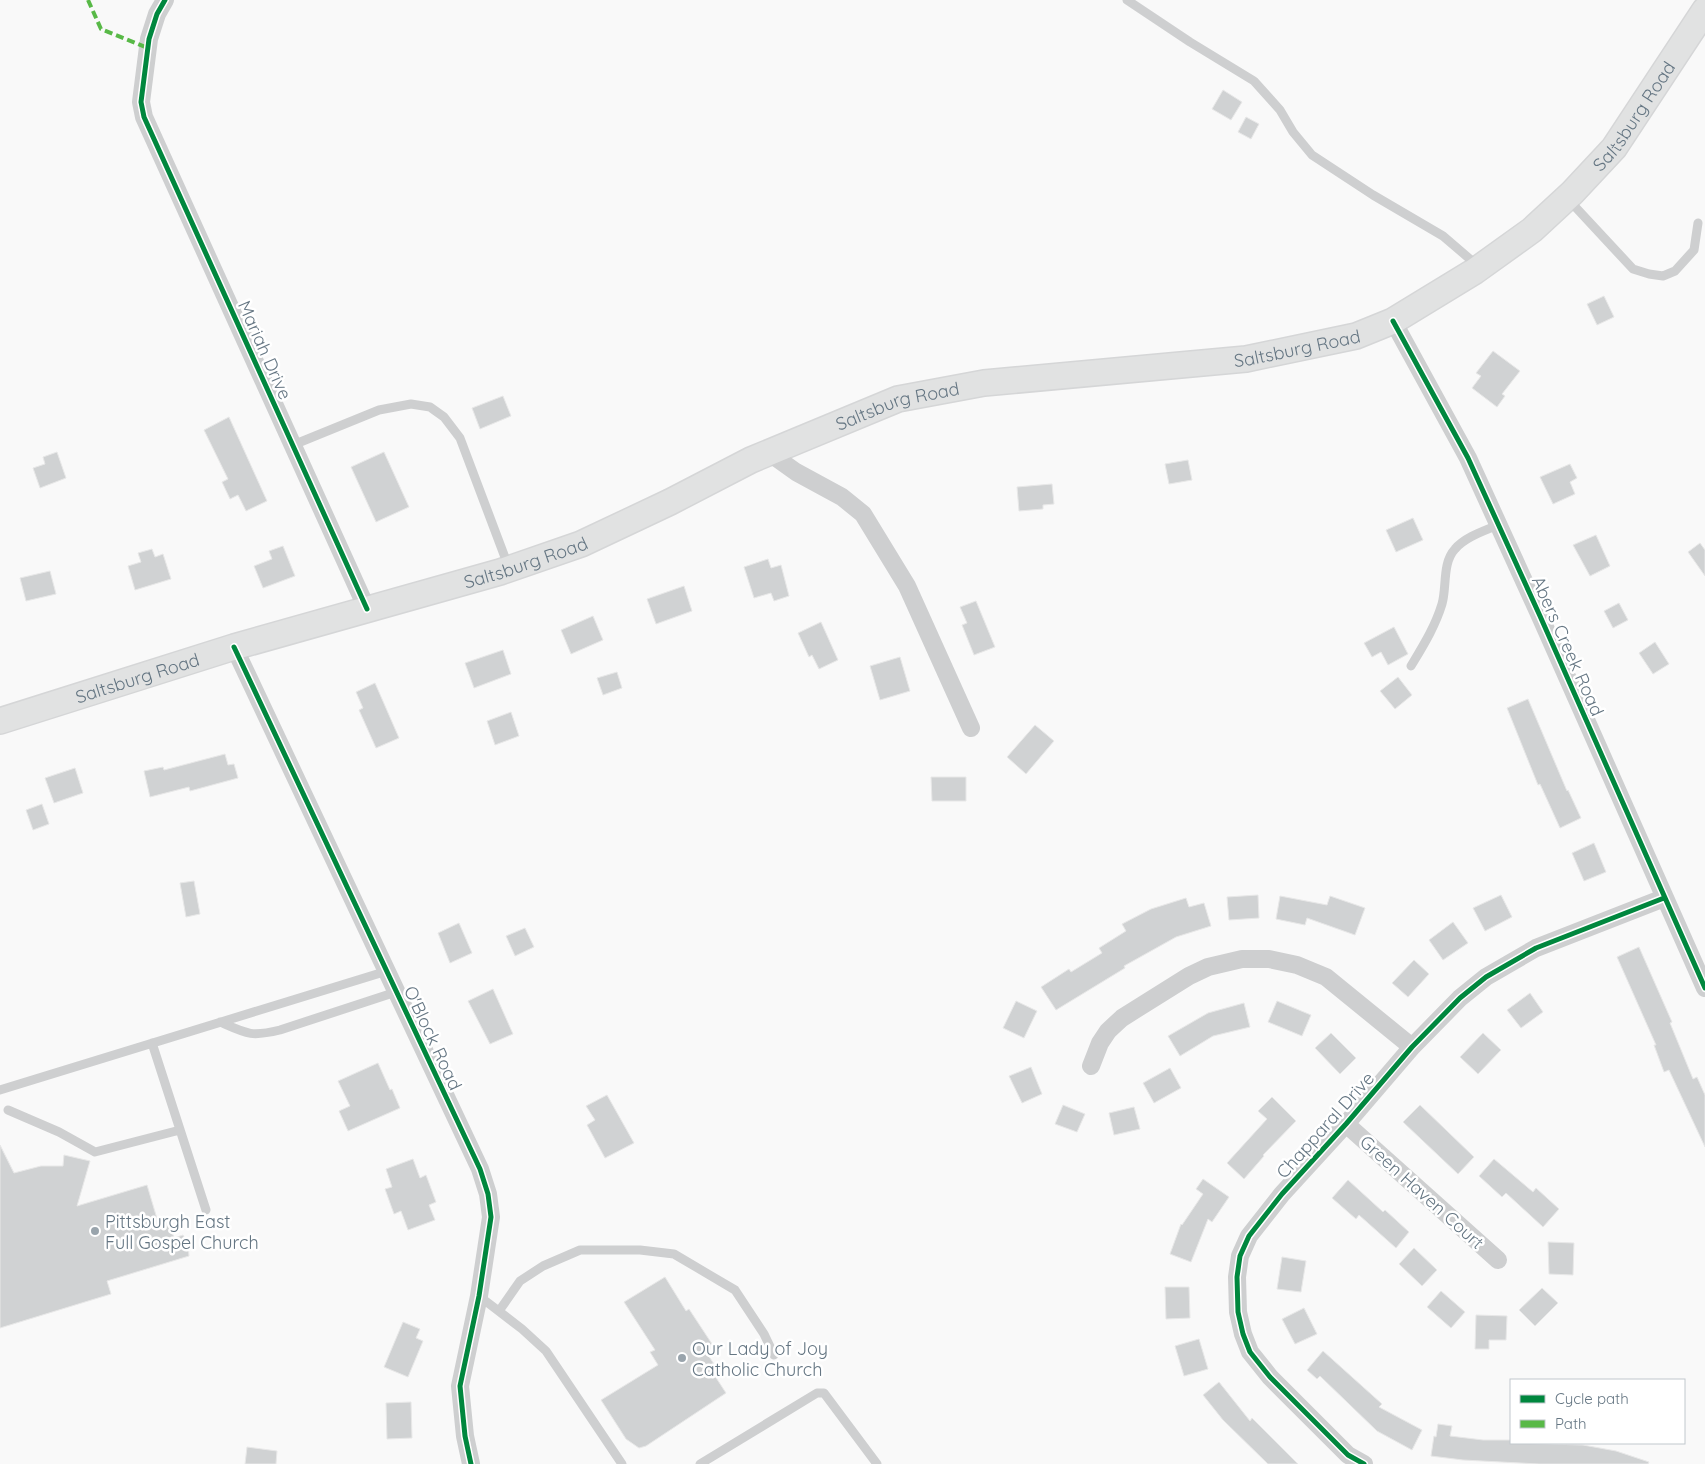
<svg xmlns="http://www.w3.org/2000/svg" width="1705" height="1464" font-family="Quicksand,sans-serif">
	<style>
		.building { fill: #d0d2d3; stroke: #e8e8e8 }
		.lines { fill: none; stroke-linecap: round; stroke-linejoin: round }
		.secondary-casing { stroke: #d5d6d7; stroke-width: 28 }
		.service { stroke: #cecfd0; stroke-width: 9 }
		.minor { stroke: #cecfd0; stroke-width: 18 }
		.secondary { stroke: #e1e2e2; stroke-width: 25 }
		.quiet { stroke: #58b947; stroke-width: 4; stroke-dasharray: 8 4; stroke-linecap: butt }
		.cycleway-casing { stroke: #fff; stroke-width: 8 }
		.cycleway { stroke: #00873e; stroke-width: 5 }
		.poi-dot { fill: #99a4ac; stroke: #fff; stroke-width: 2 }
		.labels { text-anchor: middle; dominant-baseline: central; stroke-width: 5; stroke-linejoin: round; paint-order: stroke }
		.street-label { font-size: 18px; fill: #657683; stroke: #fff }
		.poi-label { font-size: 18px; fill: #657683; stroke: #fff; text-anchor: start }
	</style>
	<rect width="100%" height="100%" fill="#f9f9f9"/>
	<path class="building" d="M 1223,90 L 1242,102 L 1231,120 L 1212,109 Z
		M 1246,117 L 1259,124 L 1251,139 L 1238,132 Z
		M 1604,296 L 1614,317 L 1597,325 L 1587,304 Z
		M 1493,351 L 1520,371 L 1502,394 L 1505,396 L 1497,407 L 1472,388 L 1481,376 L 1476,373 Z
		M 503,396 L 511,416 L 480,429 L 472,408 Z
		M 229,417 L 267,501 L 246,511 L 238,495 L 230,499 L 222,482 L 228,479 L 204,430 Z
		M 57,452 L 66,478 L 40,488 L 33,468 L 45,464 L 43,457 Z
		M 384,452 L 409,507 L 376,522 L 351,467 Z
		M 1188,460 L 1192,480 L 1169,484 L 1165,464 Z
		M 1570,464 L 1577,478 L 1570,482 L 1575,494 L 1553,504 L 1540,477 Z
		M 1052,484 L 1054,504 L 1043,505 L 1043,509 L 1019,511 L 1017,487 Z
		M 1413,518 L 1423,540 L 1396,552 L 1386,530 Z
		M 1596,535 L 1610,566 L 1590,576 L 1573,545 Z
		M 1700,543 L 1705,550 L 1705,576 L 1688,552 Z
		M 283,546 L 295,576 L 263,588 L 254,566 L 272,559 L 269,551 Z
		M 152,549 L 155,557 L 163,554 L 171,579 L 135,590 L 128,566 L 141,562 L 138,553 Z
		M 768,559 L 771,568 L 781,565 L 789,596 L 774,601 L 771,593 L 754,598 L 744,567 Z
		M 50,571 L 56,594 L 26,601 L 20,578 Z
		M 684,586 L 692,611 L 656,624 L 647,599 Z
		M 976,601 L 995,647 L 974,655 L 962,625 L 967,623 L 960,607 Z
		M 1619,603 L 1628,620 L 1613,628 L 1604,611 Z
		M 593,616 L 603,640 L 571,654 L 561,630 Z
		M 821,622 L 838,660 L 819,669 L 812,655 L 809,657 L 798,633 Z
		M 1394,627 L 1408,654 L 1388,665 L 1381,652 L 1372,657 L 1364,643 Z
		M 1655,642 L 1669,664 L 1653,674 L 1639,653 Z
		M 503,650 L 511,674 L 474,688 L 465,663 Z
		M 900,657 L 910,691 L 880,700 L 870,666 Z
		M 617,672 L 622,688 L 603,695 L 597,678 Z
		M 1398,677 L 1412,695 L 1395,709 L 1380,691 Z
		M 375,683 L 399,738 L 376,748 L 359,710 L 363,708 L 356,692 Z
		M 1528,699 L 1567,791 L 1568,790 L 1581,818 L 1560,828 L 1540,784 L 1538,785 L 1507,708 Z
		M 511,712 L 519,736 L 495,745 L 487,721 Z
		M 1035,725 L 1054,741 L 1026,774 L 1007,757 Z
		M 225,754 L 228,765 L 234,764 L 238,778 L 190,791 L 189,787 L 150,797 L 144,771 L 163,767 L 164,770 Z
		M 75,768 L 83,793 L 54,803 L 45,778 Z
		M 931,777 L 966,777 L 966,801 L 932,801 Z
		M 42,804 L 49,824 L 33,830 L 26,810 Z
		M 1594,843 L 1606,872 L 1584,881 L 1572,853 Z
		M 194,881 L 200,914 L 186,917 L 180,883 Z
		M 1258,895 L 1259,918 L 1229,920 L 1227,897 Z
		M 1501,895 L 1512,917 L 1485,931 L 1473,908 Z
		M 1280,896 L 1327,905 L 1330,896 L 1365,908 L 1355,935 L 1307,918 L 1305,925 L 1276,919 Z
		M 1186,898 L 1189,907 L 1204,903 L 1211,926 L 1176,937 L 1124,966 L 1125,968 L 1056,1010 L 1041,987 L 1069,969 L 1071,972 L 1102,953 L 1099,948 L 1126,931 L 1122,924 L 1151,909 Z
		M 1453,922 L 1468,943 L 1443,960 L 1429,940 Z
		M 459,923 L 472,953 L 450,963 L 438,933 Z
		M 525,928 L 534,947 L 515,956 L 506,936 Z
		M 1639,947 L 1672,1022 L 1670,1023 L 1693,1079 L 1697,1077 L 1705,1095 L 1705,1147 L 1669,1070 L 1664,1072 L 1654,1045 L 1656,1045 L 1617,957 Z
		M 1414,960 L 1429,974 L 1408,997 L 1392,983 Z
		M 493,989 L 513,1034 L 490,1044 L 468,1001 Z
		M 1530,993 L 1543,1012 L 1521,1028 L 1507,1010 Z
		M 1016,1001 L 1037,1011 L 1024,1038 L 1003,1028 Z
		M 1277,1001 L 1311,1015 L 1302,1036 L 1268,1022 Z
		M 1244,1003 L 1250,1027 L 1213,1036 L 1180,1056 L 1168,1036 L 1208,1013 Z
		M 1331,1033 L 1356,1058 L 1340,1074 L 1315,1048 Z
		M 1483,1033 L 1501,1050 L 1478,1074 L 1460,1057 Z
		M 378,1063 L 390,1090 L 392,1089 L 400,1108 L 348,1131 L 339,1111 L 350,1106 L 338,1081 Z
		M 1031,1067 L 1042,1094 L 1022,1103 L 1009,1076 Z
		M 1170,1068 L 1181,1088 L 1154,1103 L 1143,1083 Z
		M 607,1095 L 634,1143 L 605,1158 L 587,1125 L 595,1120 L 586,1106 Z
		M 1272,1097 L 1296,1121 L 1263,1155 L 1264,1156 L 1244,1179 L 1227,1163 L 1267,1119 L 1258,1111 Z
		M 1063,1105 L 1085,1114 L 1077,1132 L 1055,1124 Z
		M 1420,1105 L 1474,1157 L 1458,1174 L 1403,1122 Z
		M 1134,1107 L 1140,1129 L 1114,1135 L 1109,1113 Z
		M 0,1145 L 14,1173 L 41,1166 L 63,1166 L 64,1155 L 90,1161 L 77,1206 L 147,1185 L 158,1222 L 169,1219 L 174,1238 L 183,1235 L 188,1244 L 189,1256 L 107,1281 L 111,1294 L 0,1328 Z
		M 413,1159 L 420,1178 L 426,1175 L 436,1202 L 429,1205 L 435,1220 L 408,1230 L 401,1211 L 394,1214 L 385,1189 L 392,1187 L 386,1169 Z
		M 1494,1159 L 1533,1192 L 1536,1188 L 1559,1209 L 1543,1227 L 1506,1193 L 1502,1197 L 1479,1176 Z
		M 1203,1179 L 1229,1197 L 1212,1222 L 1208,1219 L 1191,1262 L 1170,1254 L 1181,1224 L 1182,1225 L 1203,1194 L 1196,1189 Z
		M 1348,1180 L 1383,1212 L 1385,1210 L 1409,1232 L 1396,1248 L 1359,1215 L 1356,1219 L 1332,1198 Z
		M 1548,1242 L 1574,1243 L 1573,1275 L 1549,1274 Z
		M 1414,1248 L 1437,1270 L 1422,1286 L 1399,1264 Z
		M 1282,1257 L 1306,1261 L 1301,1292 L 1277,1289 Z
		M 665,1277 L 686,1311 L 689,1309 L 714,1347 L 706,1352 L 716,1367 L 711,1370 L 726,1393 L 646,1446 L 639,1448 L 626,1439 L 601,1400 L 658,1365 L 650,1352 L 655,1350 L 624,1302 Z
		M 1165,1287 L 1189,1287 L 1190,1318 L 1166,1319 Z
		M 1542,1288 L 1558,1303 L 1535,1326 L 1519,1310 Z
		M 1441,1291 L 1465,1312 L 1451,1328 L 1427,1307 Z
		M 1304,1308 L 1317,1334 L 1295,1344 L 1282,1319 Z
		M 1476,1315 L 1507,1316 L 1506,1340 L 1489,1340 L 1489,1349 L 1475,1349 Z
		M 403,1322 L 420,1329 L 416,1338 L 423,1341 L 408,1377 L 384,1367 Z
		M 1199,1339 L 1208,1369 L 1184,1376 L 1175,1346 Z
		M 1323,1351 L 1382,1404 L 1379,1407 L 1422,1430 L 1412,1450 L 1377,1431 L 1320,1376 L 1317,1379 L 1307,1370 Z
		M 1219,1382 L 1250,1421 L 1252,1418 L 1298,1464 L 1268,1464 L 1223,1420 L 1203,1395 Z
		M 411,1402 L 412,1438 L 387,1439 L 386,1403 Z
		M 1438,1424 L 1452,1426 L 1450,1436 L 1483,1440 L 1511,1440 L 1511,1443 L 1583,1445 L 1616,1451 L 1649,1462 L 1648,1464 L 1539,1464 L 1463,1460 L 1431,1456 L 1434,1436 L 1436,1437 Z
		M 247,1447 L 277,1451 L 276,1464 L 245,1464 Z"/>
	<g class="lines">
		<g class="secondary-casing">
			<g id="secondary">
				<path id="s1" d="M 0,721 L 234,647 L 500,572 L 581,544 L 670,502 L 751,460 L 898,399 L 984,383 L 1246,359 L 1356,336 L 1393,321 L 1475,271 L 1532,230 L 1572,193 L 1614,148 L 1705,10"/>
			</g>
		</g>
		<path class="service" d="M 1127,0 L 1190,42 L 1254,81 L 1280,110 L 1293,132 L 1312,155 L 1373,195 L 1443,236 L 1478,266
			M 1567,198 L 1633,269 L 1649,274 L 1663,276 L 1675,271 L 1694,250 L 1698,223
			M 293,445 L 379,410 L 411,404 L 430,407 L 444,417 L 460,438 L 509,568
			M 1411,666 C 1423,646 1435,627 1442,604 C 1447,587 1442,563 1455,549 C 1465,537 1484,531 1498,525
			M 220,1022 C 247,1034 251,1037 280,1030 L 396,992
			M 152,1043 L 206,1210
			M 0,1090 L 387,971
			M 8,1110 L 59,1132 L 95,1152 L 180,1130
			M 479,1296 L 522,1329 L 546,1351 L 622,1464
			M 499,1311 L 520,1281 L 543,1266 L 580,1250 L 640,1250 L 674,1254 L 735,1290 L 764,1334 L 774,1355
			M 700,1464 L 817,1393 L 824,1393 L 877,1464"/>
		<path class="minor" d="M 165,0 L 157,14 L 149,39 L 141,102 L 144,117 L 367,609
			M 1393,321 L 1468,458 L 1540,616 L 1705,988
			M 768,452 L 796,472 L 842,497 L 863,514 L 907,586 L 971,728
			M 234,647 L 480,1169 L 488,1194 L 491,1217 L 479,1296 L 460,1386 L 465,1436 L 471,1464
			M 1091,1066 L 1100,1043 L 1108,1031 L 1122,1018 L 1189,976 L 1208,967 L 1242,959 L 1269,959 L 1297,965 L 1326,977 L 1412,1047
			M 1346,1124 L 1498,1260
			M 1364,1464 L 1348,1455 L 1270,1377 L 1250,1352 L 1243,1334 L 1238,1312 L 1237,1277 L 1240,1256 L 1249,1236 L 1282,1194 L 1346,1124 L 1412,1047 L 1460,998 L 1486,977 L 1536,948 L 1664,898"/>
		<use href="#secondary" class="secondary"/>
		<path class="quiet" d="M 88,0 L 101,29 L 148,48"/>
		<g class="cycleway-casing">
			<path id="cycleway" d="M 165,0 L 157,14 L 149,39 L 141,102 L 144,117 L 367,609
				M 1393,321 L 1468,458 L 1540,616 L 1705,988
				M 234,647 L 480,1169 L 488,1194 L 491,1217 L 479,1296 L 460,1386 L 465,1436 L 471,1464
				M 1364,1464 L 1348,1455 L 1270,1377 L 1250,1352 L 1243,1334 L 1238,1312 L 1237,1277 L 1240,1256 L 1249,1236 L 1282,1194 L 1346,1124 L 1412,1047 L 1460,998 L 1486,977 L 1536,948 L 1664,898"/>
		</g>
		<use href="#cycleway" class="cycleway"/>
	</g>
	<g class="poi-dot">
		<circle cx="95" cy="1231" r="5"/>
		<circle cx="682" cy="1358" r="5"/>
	</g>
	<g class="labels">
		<g class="street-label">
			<text stroke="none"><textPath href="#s1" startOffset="1779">Saltsburg Road</textPath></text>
			<text stroke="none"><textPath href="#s1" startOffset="1359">Saltsburg Road</textPath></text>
			<text transform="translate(265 350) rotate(66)">Mariah Drive</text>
			<text stroke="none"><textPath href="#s1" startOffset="954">Saltsburg Road</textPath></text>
			<text stroke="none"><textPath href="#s1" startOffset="549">Saltsburg Road</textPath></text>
			<text transform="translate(1568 646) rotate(66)">Abers Creek Road</text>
			<text stroke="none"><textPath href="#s1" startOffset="144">Saltsburg Road</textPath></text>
			<text transform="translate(433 1038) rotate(65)">O'Block Road</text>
			<text transform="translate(1325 1125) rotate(-48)">Chapparal Drive</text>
			<text transform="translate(1422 1192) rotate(42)">Green Haven Court</text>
		</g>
		<g class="poi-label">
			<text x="105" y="1221">Pittsburgh East<tspan x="105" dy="21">Full Gospel Church</tspan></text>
			<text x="692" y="1348">Our Lady of Joy<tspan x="692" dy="21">Catholic Church</tspan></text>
		</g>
	</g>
	<rect x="1510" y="1379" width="175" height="65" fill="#ffffff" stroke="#c1c8cd"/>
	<rect x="1520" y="1395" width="25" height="8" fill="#00873e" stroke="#c1c8cd"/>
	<text x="1555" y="1404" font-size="15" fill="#657683">Cycle path</text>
	<rect x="1520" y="1420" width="25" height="8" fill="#58b947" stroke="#c1c8cd"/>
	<text x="1555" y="1429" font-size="15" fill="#657683">Path</text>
</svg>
